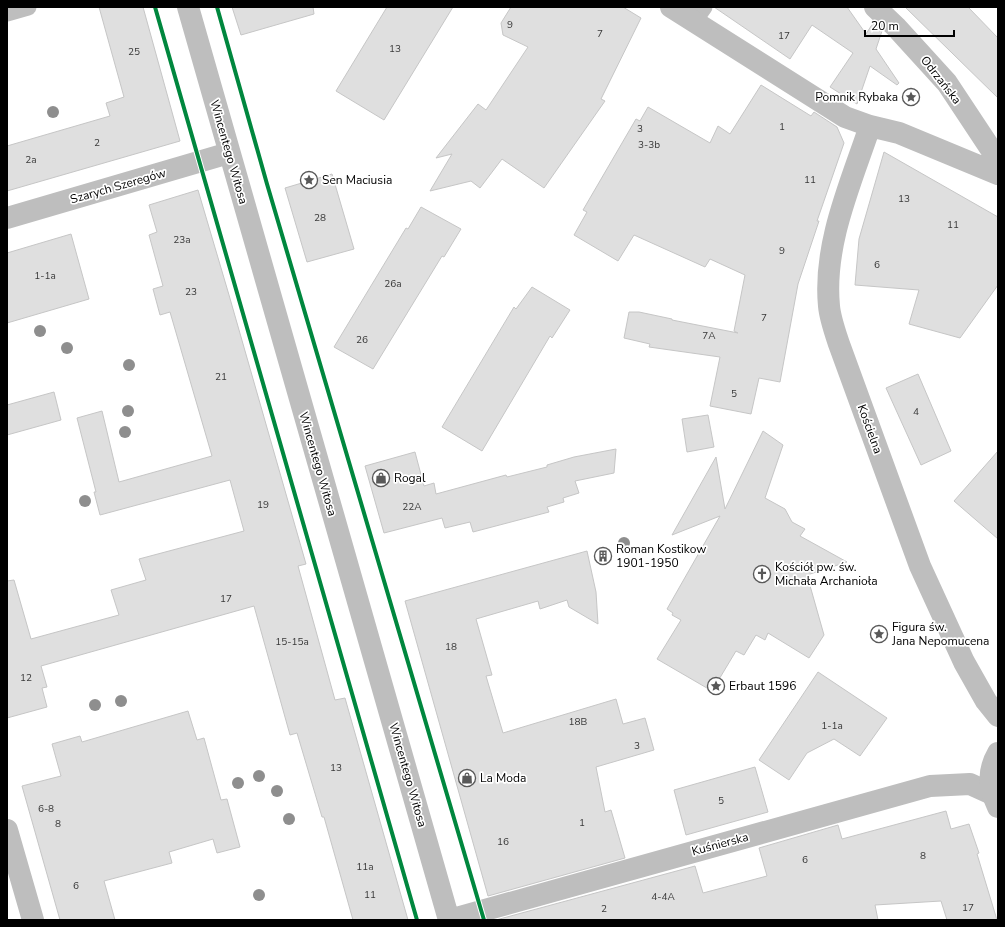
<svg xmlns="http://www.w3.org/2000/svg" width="1005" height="927" font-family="'Nunito Sans',sans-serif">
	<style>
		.building { fill: #dfdfdf; stroke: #c6c6c6 }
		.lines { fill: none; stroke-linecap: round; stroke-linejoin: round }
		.service { stroke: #bebebe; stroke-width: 17 }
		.minor { stroke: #bebebe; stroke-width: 22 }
		.tertiary { stroke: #bebebe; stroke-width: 22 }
		.cycleway-casing { stroke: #fff; stroke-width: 6 }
		.cycleway { stroke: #00873e; stroke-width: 4 }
		.tree { fill: #8e8e8e }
		.labels { text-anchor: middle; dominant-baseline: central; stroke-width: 3.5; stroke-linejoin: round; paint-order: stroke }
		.number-label { font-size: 10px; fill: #383838 }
		.street-label { font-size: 12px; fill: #000; stroke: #fff }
		.poi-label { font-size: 12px; fill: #000; stroke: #fff; text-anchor: start }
	</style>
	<rect width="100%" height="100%" fill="#fff"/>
	<path class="building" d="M 99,7 L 143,7 L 180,141 L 7,191 L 7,146 L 110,116 L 106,103 L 124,97 Z
		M 232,7 L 313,7 L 314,14 L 241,35 Z
		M 387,7 L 453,7 L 384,120 L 336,91 Z
		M 511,7 L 623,7 L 641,18 L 601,99 L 605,101 L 544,188 L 502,159 L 480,188 L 471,181 L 430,191 L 452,154 L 436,158 L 478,104 L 486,110 L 528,47 L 503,35 L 501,23 Z
		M 714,7 L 847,7 L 866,34 L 873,23 L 882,31 L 876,49 L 899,83 L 897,85 L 870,66 L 857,104 L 830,87 L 853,53 L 812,25 L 790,59 Z
		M 905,7 L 968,7 L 998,38 L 998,98 Z
		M 761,85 L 811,116 L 814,112 L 837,127 L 844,143 L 817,221 L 819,221 L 798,284 L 780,382 L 759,378 L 751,414 L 710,406 L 720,357 L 649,347 L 650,344 L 624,338 L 629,312 L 639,312 L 672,319 L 672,320 L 738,333 L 734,331 L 745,275 L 710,259 L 705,267 L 634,235 L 618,261 L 574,235 L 587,212 L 583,210 L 636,119 L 640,121 L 648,107 L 710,143 L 718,126 L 730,134 Z
		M 884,152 L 998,217 L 998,285 L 960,338 L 909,324 L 919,290 L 855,285 L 859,239 Z
		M 332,174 L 354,249 L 307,262 L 285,188 Z
		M 198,190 L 229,295 L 306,564 L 298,566 L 335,700 L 345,698 L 408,920 L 353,920 L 324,817 L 322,817 L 297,733 L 290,735 L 254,606 L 41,666 L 47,687 L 42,688 L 47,707 L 7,718 L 7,581 L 14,580 L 31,639 L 119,615 L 111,590 L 146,580 L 139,559 L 244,531 L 230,480 L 100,515 L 94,492 L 96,492 L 77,418 L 102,411 L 119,482 L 212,456 L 170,312 L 160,315 L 153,289 L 163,286 L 149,235 L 157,232 L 149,205 Z
		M 421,207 L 461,229 L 444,257 L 442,256 L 373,369 L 334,347 L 406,228 L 408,229 Z
		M 71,234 L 89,299 L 7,323 L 7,253 Z
		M 532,287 L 570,310 L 552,338 L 550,336 L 482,451 L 442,427 L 514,307 L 516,309 Z
		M 918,374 L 951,451 L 921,465 L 886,388 Z
		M 54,392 L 61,420 L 7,435 L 7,405 Z
		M 708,415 L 714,447 L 687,452 L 682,419 Z
		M 763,431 L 783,445 L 765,498 L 785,509 L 792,522 L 805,529 L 800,536 L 847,562 L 807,575 L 824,635 L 809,658 L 768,633 L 765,640 L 756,635 L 744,655 L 736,651 L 712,691 L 657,659 L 681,620 L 672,615 L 673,613 L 667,609 L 720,516 L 672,535 L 716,457 L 725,509 Z
		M 616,449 L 614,473 L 575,481 L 579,493 L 563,498 L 564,502 L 547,507 L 549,512 L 473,532 L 470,522 L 445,528 L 442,518 L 384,533 L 365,466 L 415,452 L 424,486 L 434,483 L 436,494 L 506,475 L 507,477 L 547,467 L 547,465 L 574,457 Z
		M 998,451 L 998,539 L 954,501 Z
		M 587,551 L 596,592 L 598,624 L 569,607 L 567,600 L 540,609 L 538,601 L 476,619 L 492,675 L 486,676 L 503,733 L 616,699 L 623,724 L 645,718 L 654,750 L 596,767 L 605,812 L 611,810 L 625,858 L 488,896 L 405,601 Z
		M 818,672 L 887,718 L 860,756 L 834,739 L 807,753 L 789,780 L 759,760 Z
		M 188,711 L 197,740 L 204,738 L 221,800 L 227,799 L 240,847 L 217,853 L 213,839 L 169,852 L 172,863 L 104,881 L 115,920 L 60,920 L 22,786 L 61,776 L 52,744 L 80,736 L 82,742 Z
		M 755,767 L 768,812 L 686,835 L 674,790 Z
		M 946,811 L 951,829 L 969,824 L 979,853 L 977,854 L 997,920 L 947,920 L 941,901 L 875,905 L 878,920 L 496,920 L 695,866 L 703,893 L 767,876 L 759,848 L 838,825 L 842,839 Z"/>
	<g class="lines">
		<path class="service" d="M 7,13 L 28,7
			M 694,21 L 704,7"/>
		<path class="minor" d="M 188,7 L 449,920
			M 671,7 L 845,117 L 870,126 L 899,133 L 998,174
			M 875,7 L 896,27 L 947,83 L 998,160
			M 870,126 C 851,183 823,244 829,306 C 830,318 835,332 839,344 L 920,566 L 964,662 L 986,701 L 998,716
			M 7,218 L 229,153
			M 7,830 L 33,920
			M 449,920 L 930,786 L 970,784 L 992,794"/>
		<path class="tertiary" d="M 998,753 C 987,772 989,788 998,807"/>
		<g class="cycleway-casing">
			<path id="cycleway" d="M 155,7 L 417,920
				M 217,7 L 267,184 L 484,920"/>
		</g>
		<use href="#cycleway" class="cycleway"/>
	</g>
	<g class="tree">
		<circle cx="53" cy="112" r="6"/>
		<circle cx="40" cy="331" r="6"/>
		<circle cx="67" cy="348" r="6"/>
		<circle cx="129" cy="365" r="6"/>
		<circle cx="128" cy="411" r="6"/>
		<circle cx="125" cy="432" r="6"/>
		<circle cx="85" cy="501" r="6"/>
		<circle cx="624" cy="543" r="6"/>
		<circle cx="121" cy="701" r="6"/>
		<circle cx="95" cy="705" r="6"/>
		<circle cx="259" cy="776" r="6"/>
		<circle cx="238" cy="783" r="6"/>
		<circle cx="277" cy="791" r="6"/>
		<circle cx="289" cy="819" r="6"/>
		<circle cx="259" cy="895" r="6"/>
	</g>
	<defs>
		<g id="sight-ring" transform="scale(0.9)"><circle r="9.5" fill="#fff" stroke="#595959" stroke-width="1.5"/><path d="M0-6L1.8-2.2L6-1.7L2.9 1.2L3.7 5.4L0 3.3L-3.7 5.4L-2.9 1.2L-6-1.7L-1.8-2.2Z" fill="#595959"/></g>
		<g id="shop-ring" transform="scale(0.9)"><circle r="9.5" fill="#fff" stroke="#595959" stroke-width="1.5"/><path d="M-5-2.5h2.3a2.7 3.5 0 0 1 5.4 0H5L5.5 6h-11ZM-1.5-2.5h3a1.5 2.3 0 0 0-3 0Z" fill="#595959"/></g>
		<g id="building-ring" transform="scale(0.9)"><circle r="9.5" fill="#fff" stroke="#595959" stroke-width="1.5"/><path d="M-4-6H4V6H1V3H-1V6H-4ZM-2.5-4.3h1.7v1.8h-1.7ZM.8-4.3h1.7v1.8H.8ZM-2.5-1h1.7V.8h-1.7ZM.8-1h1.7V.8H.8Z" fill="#595959"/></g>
		<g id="church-ring" transform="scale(0.9)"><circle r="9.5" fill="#fff" stroke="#595959" stroke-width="1.5"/><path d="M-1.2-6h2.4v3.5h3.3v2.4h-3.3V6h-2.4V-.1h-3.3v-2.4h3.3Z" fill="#595959"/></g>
	</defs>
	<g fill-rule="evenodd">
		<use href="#sight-ring" x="911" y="97"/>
		<use href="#sight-ring" x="309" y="180"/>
		<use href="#shop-ring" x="381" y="478"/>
		<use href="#building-ring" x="603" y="556"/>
		<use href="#church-ring" x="762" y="574"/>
		<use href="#sight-ring" x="879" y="634"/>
		<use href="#sight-ring" x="716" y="686"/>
		<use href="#shop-ring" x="467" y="778"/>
	</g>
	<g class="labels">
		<g class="number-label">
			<text x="510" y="25">9</text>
			<text x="600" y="34">7</text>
			<text x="784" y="36">17</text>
			<text x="395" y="49">13</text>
			<text x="134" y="52">25</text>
			<text x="782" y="127">1</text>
			<text x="640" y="129">3</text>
			<text x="97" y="143">2</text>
			<text x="649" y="145">3-3b</text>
			<text x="31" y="160">2a</text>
			<text x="810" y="180">11</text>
			<text x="904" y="199">13</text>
			<text x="320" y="218">28</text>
			<text x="953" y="225">11</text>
			<text x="182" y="240">23a</text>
			<text x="782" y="251">9</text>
			<text x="877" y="265">6</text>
			<text x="45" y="276">1-1a</text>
			<text x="393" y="284">26a</text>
			<text x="191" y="292">23</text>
			<text x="764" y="318">7</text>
			<text x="709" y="336">7A</text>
			<text x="362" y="340">26</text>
			<text x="221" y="377">21</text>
			<text x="734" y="394">5</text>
			<text x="916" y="412">4</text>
			<text x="263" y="505">19</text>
			<text x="412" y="507">22A</text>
			<text x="226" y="599">17</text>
			<text x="292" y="642">15-15a</text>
			<text x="451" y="647">18</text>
			<text x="26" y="678">12</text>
			<text x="578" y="722">18B</text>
			<text x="832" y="726">1-1a</text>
			<text x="637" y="746">3</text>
			<text x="336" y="768">13</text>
			<text x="721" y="801">5</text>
			<text x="46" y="809">6-8</text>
			<text x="582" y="823">1</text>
			<text x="58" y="824">8</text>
			<text x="503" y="842">16</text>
			<text x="923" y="856">8</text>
			<text x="805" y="860">6</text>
			<text x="365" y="867">11a</text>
			<text x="76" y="886">6</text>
			<text x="370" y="895">11</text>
			<text x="663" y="897">4-4A</text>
			<text x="968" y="908">17</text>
			<text x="604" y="909">2</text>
		</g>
		<g class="street-label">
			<text transform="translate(941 80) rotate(52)">Odrzańska</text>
			<text transform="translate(229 152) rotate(74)">Wincentego Witosa</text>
			<text transform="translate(118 186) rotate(-16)">Szarych Szeregów</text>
			<text transform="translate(870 429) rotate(70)">Kościelna</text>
			<text transform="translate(318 464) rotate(74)">Wincentego Witosa</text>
			<text transform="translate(408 775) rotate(74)">Wincentego Witosa</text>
			<text transform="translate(720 844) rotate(-15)">Kuśnierska</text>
		</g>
		<g class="poi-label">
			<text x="898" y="97" text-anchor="end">Pomnik Rybaka</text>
			<text x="322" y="180">Sen Maciusia</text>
			<text x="394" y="478">Rogal</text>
			<text x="616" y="549">Roman Kostikow<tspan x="616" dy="14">1901-1950</tspan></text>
			<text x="775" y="567">Kościół pw. św.<tspan x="775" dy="14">Michała Archanioła</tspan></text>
			<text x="892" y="627">Figura św.<tspan x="892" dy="14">Jana Nepomucena</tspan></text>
			<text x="729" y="686">Erbaut 1596</text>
			<text x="480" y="778">La Moda</text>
		</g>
	</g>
	<rect width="1005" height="927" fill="none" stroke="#000000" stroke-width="16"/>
	<path d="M865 30v6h89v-6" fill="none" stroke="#000000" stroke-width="2"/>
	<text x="871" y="30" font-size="12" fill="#000000" stroke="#ffffff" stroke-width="3" paint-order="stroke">20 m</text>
</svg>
